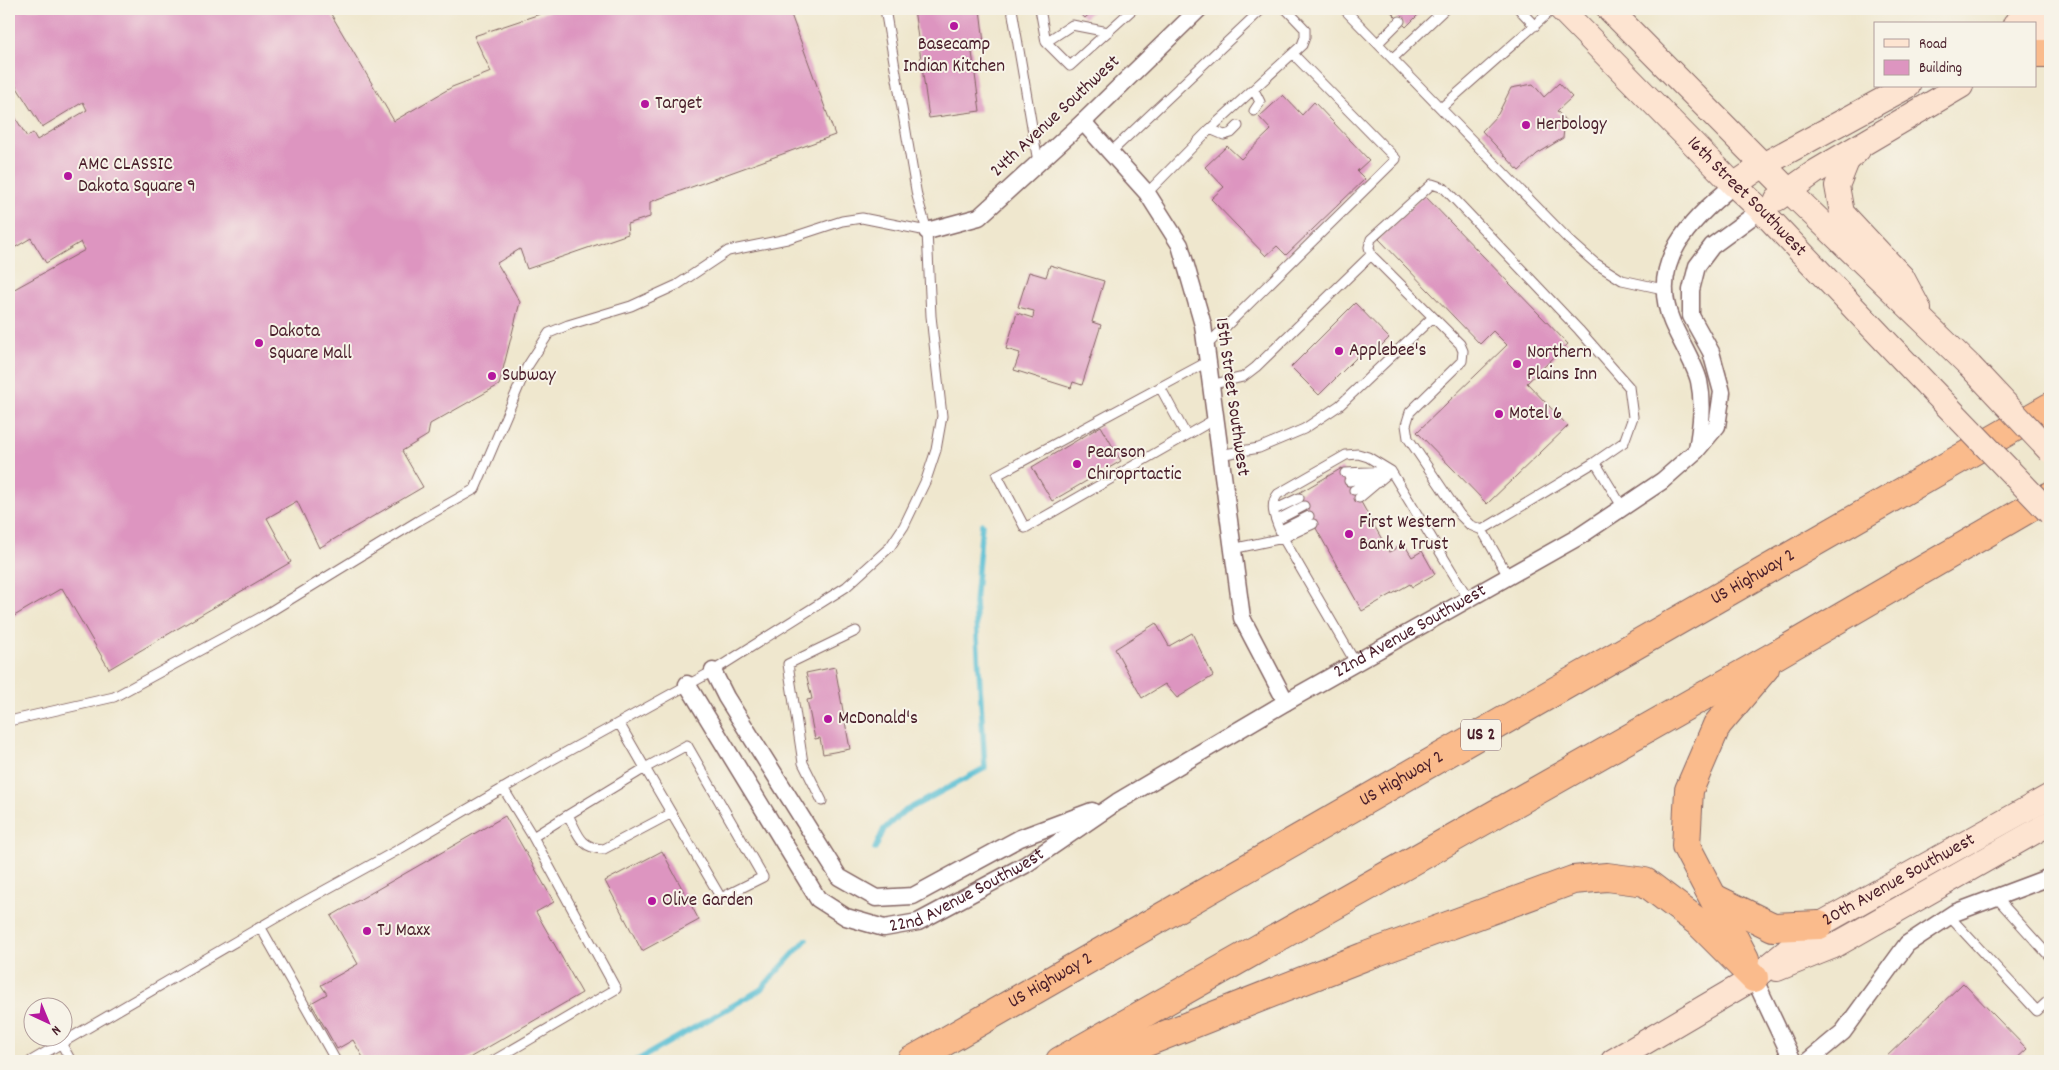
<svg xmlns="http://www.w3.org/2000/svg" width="2059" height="1070" font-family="Dekko,sans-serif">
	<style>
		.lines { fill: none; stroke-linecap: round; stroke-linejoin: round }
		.stream { stroke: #55bdd3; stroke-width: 5.5 }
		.building { fill: #dd95c0 }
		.lane-casing { stroke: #846564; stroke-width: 11 }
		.street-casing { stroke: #846564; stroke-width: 19 }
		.secondary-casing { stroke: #846564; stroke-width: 26 }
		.highway-casing { stroke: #846564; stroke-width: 30 }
		.lane { stroke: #fff; stroke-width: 9 }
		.street { stroke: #fff; stroke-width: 16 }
		.secondary { stroke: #fde4d1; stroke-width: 24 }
		.highway { stroke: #fabb8c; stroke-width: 28 }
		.secondary-bridge-casing { stroke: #846564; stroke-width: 26; stroke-linecap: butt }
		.secondary-bridge { stroke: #fde4d1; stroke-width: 24 }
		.poi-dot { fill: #b5179e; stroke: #f7f3e8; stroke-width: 2 }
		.labels { text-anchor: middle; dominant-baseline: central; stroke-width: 4; stroke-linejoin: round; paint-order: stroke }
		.shield { fill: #f7f3e8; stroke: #7e5f64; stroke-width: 1 }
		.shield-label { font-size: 18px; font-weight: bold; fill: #4a1f2b }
		.poi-label { font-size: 19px; fill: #4a1f2b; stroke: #f7f3e8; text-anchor: start }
		.street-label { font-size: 19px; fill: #4a1f2b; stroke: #f7f3e8 }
	</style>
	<rect width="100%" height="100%" fill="#f7f3e8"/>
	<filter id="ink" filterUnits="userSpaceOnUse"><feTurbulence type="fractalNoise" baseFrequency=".02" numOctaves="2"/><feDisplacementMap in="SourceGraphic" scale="10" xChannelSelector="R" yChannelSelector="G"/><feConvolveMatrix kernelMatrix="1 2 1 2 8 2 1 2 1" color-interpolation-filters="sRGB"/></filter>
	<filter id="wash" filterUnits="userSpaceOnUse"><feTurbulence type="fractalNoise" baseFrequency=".0096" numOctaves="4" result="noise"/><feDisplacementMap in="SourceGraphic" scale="20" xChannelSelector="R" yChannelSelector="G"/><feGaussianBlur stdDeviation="1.12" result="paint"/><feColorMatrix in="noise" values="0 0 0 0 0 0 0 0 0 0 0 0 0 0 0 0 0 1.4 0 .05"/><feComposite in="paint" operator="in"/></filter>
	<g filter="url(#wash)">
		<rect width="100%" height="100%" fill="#efe7ce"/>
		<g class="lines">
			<path class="stream" d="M 875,849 L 884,829 L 903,812 L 985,768 L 975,603 L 982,524
				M 636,1061 L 760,990 L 806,940"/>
		</g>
		<g id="blocks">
			<path class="building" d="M 9,9 L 328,9 L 394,121 L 452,87 L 491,72 L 474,36 L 555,9 L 789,9 L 835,135 L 650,202 L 650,217 L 627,224 L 628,234 L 527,269 L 520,249 L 497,263 L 520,302 L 499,385 L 430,424 L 428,435 L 402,451 L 423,487 L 319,548 L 297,501 L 267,518 L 291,562 L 109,669 L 62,588 L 9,619 L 9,292 L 85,250 L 81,242 L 46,263 L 31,238 L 9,251 L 9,107 L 27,137 L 33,133 L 37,140 L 87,110 L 83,102 L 42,127 L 9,75 Z
				M 914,9 L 980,9 L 984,43 L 971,45 L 980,111 L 929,118 Z
				M 1075,9 L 1095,9 L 1085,18 Z
				M 1388,9 L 1424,9 L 1406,27 Z
				M 1559,83 L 1572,97 L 1557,111 L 1565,120 L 1563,138 L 1537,154 L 1519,171 L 1482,131 L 1498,114 L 1511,88 L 1533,84 L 1544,97 Z
				M 1283,95 L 1302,115 L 1314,102 L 1369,160 L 1357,171 L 1365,179 L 1286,255 L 1277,246 L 1266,256 L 1211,199 L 1224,187 L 1205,167 L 1227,146 L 1241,159 L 1271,130 L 1259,117 Z
				M 1424,195 L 1568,344 L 1527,383 L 1568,426 L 1487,504 L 1417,432 L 1507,345 L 1493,331 L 1480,344 L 1379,239 Z
				M 1050,265 L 1104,281 L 1092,322 L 1101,325 L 1082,385 L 1073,382 L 1071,388 L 1014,370 L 1020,353 L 1006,349 L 1017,313 L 1033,318 L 1034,311 L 1018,307 L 1029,272 L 1046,277 Z
				M 1355,303 L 1389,338 L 1373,354 L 1367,347 L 1319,395 L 1291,367 Z
				M 1101,426 L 1121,461 L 1052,501 L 1032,467 Z
				M 1342,468 L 1389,552 L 1404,544 L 1412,557 L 1422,551 L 1435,574 L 1412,587 L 1410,584 L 1362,611 L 1297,494 Z
				M 1156,623 L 1169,646 L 1192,633 L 1213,676 L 1177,698 L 1165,684 L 1142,698 L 1115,649 Z
				M 835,667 L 850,749 L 823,754 L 820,738 L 815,739 L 807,700 L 812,699 L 806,673 Z
				M 505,816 L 554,902 L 536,912 L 582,993 L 464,1061 L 365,1061 L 353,1040 L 337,1049 L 311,1003 L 327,994 L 321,985 L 358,964 L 331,916 Z
				M 662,851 L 699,920 L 642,951 L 605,881 Z
				M 1963,983 L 2027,1049 L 2014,1061 L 1882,1061 Z"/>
		</g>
	</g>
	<g filter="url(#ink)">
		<use href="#blocks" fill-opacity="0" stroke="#846564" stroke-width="1"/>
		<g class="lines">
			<g class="lane-casing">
				<path id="lane" d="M 1012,9 L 1038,162
					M 1040,9 L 1046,42 L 1070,66 L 1133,9
					M 1344,9 L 1569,240 L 1595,263 L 1622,280 L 1663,289
					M 1519,9 L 1535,26
					M 1046,42 L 1072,25 L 1108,32
					M 1378,43 L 1400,21
					M 1393,58 L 1445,9
					M 1441,108 L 1553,9
					M 1254,111 L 1260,102 L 1254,90
					M 1210,129 L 1224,135 L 1231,133 L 1238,126
					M 1111,152 L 1262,9
					M 1147,193 L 1210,129 L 1302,45 L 1305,37 L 1305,29 L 1286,9
					M 1206,346 L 1396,159 L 1293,54
					M 1207,362 L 997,475 L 1025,528 L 1215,419
					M 1210,385 L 1243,377 L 1256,367 L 1371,255
					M 1160,387 L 1186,435
					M 1219,455 L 1259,448 L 1304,429 L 1340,405 L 1433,317
					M 1595,462 L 1623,508
					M 1345,473 L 1391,471
					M 1349,481 L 1371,476
					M 1354,490 L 1377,478
					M 1359,498 L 1391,471
					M 1274,510 L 1299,498
					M 1277,520 L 1304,506
					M 1313,524 L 1283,538 C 1278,524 1267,507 1278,494 L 1346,455 L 1358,454 L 1368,457 L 1391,471 L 1468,598
					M 1281,530 L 1309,516
					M 1482,530 L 1595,462 L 1624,442 L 1633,417 L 1629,387 L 1579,330 L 1444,188 L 1432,184 L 1371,239 L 1369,247 L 1371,255 L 1460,344 L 1463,351 L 1462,361 L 1410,412 L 1406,425 L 1408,438 L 1460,515 L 1470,525 L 1482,530 L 1508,576
					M 1232,549 L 1283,538 L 1355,662
					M 9,721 L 114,697 L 263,616 L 418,521 L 475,489 L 527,367 L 549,333 L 568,325 L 631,306 L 677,285 L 728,251 L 787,239 L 842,221 L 862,218 L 927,231
					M 619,723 L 645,768 L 687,745 L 763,877 L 721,898 L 645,768 L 568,815 C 578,833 580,849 604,849 L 670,814
					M 503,788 L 533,837 L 568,815
					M 822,801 L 803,763 L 788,664 L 856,631
					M 1995,896 L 2050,957
					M 1949,916 L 2037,1011 L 2050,999
					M 261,928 L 336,1061
					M 61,1043 L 71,1061
					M 31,1061 L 298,905 L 396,851 L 550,761 L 713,671 L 846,587 L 890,547 L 904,526 L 926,480 L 936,450 L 942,416 L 931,316 L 927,231 L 917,196 L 885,9
					M 493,1061 L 616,989 L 533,837"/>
			</g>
			<g class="street-casing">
				<g id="street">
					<path d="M 1083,122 L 1147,193 L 1180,245 L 1203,325 L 1242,618 L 1286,702"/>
					<path d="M 927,231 L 979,217 L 1083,122 L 1199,9"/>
					<path d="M 1697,449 C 1701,426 1704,404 1699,381 C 1695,364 1679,339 1672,322 C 1647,263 1691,219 1734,185"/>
					<path d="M 713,671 L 726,697 L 839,877 L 876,898 L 913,896 L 1020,838 L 1092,811"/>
					<path id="s1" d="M 687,684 L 818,899 L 846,917 L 884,928 L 918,922 L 1025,865 L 1117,802 L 1286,702 L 1580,536 L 1662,481 L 1696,451 L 1717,426 L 1722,392 L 1711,352 L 1691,316 L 1691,290 L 1697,266 L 1712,246 L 1761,210"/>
					<path d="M 1754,978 L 1793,1061"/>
					<path d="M 1808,1061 L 1843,1032 L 1907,944 L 1954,913 L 2050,877"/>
				</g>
			</g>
			<g class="secondary-casing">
				<g id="secondary">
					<path id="s2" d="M 1561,9 L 1734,185 L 1761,210 L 1928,386"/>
					<path d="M 1609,9 L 1789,191 L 1970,366"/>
					<path d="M 2015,24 L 2040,9"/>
					<path d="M 2035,40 L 2050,30"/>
					<path d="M 1858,150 L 1847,161 L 1837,186 L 1842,213 L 1902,277 L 1919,309"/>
					<path d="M 1734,185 L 1763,165 L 1908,86"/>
					<path d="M 1777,199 L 1815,172 L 1961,86"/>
					<path d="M 1777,969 L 1834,946 L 2050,823"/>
					<path id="s3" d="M 1613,1061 L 1754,978 L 1819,925 L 2050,796"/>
				</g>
			</g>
			<g class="highway-casing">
				<g id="highway">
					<path d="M 2035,54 L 2050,54"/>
					<path d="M 1714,898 L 1773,927 L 1819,925"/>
					<path d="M 1745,959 L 1686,846 L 1689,790 L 1717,725 L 1765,668"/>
					<path id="s4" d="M 911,1061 L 2050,407"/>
					<path d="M 1060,1061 L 1776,655 L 2050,496"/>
					<path d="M 1099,1061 L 1363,957 L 1573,880 L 1607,877 L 1645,882 L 1698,922 L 1754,978"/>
				</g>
			</g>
			<use href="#lane" class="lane"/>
			<use href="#street" class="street"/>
			<use href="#secondary" class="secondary"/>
			<use href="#highway" class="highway"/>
			<g class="secondary-bridge-casing">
				<path id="secondary-bridge" d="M 1970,366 L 2050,451
					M 1928,386 L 2050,513"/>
			</g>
			<use href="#secondary-bridge" class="secondary-bridge"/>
		</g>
	</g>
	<g class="poi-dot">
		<circle cx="954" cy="26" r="5"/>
		<circle cx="645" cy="104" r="5"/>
		<circle cx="1526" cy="125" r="5"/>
		<circle cx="68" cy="176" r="5"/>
		<circle cx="259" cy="343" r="5"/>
		<circle cx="1339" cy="351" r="5"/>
		<circle cx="1517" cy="364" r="5"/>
		<circle cx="492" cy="376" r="5"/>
		<circle cx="1499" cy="414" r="5"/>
		<circle cx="1077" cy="464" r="5"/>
		<circle cx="1349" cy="534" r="5"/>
		<circle cx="828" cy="719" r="5"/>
		<circle cx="652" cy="901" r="5"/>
		<circle cx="367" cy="931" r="5"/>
	</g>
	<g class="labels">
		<rect class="shield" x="1461" y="719.5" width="40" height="31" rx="4"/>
		<g class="shield-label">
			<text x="1481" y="735">US 2</text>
		</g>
		<g class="poi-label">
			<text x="954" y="45" text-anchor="middle">Basecamp<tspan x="954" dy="22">Indian Kitchen</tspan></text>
			<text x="655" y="104">Target</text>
			<text x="1536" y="125">Herbology</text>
			<text x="78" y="165">AMC CLASSIC<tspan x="78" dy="22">Dakota Square 9</tspan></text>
			<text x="269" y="332">Dakota<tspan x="269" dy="22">Square Mall</tspan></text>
			<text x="1349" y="351">Applebee's</text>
			<text x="1527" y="353">Northern<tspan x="1527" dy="22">Plains Inn</tspan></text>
			<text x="502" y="376">Subway</text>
			<text x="1509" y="414">Motel 6</text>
			<text x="1087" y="453">Pearson<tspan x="1087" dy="22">Chiroprtactic</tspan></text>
			<text x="1359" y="523">First Western<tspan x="1359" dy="22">Bank &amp; Trust</tspan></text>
			<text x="838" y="719">McDonald's</text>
			<text x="662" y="901">Olive Garden</text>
			<text x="377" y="931">TJ Maxx</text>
		</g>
		<g class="street-label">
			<text transform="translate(1056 117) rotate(-43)">24th Avenue Southwest</text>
			<text stroke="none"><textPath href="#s2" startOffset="264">16th Street Southwest</textPath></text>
			<text transform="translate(1231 397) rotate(82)">15th Street Southwest</text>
			<text stroke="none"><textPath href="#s4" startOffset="971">US Highway 2</textPath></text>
			<text stroke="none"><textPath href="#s1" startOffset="931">22nd Avenue Southwest</textPath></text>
			<text stroke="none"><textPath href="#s4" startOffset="566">US Highway 2</textPath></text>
			<text stroke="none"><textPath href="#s3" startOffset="339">20th Avenue Southwest</textPath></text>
			<text stroke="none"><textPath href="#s1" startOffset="416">22nd Avenue Southwest</textPath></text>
			<text stroke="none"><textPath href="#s4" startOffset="161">US Highway 2</textPath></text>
		</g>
	</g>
	<rect width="2059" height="1070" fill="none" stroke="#f7f3e8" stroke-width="30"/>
	<rect x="1874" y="22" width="162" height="65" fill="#f7f3e8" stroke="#b29e9c"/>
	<rect x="1884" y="39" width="25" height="8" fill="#fde4d1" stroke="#b29e9c"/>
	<text x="1919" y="48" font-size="15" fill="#4a1f2b">Road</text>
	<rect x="1884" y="60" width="25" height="15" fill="#dd95c0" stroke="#b29e9c"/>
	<text x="1919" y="72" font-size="15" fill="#4a1f2b">Building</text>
	<g transform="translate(48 1022) rotate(136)"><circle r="24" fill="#f7f3e8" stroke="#b29e9c"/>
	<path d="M0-4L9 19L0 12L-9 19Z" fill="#b5179e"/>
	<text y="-8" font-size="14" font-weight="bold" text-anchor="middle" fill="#4a1f2b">N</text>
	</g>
</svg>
